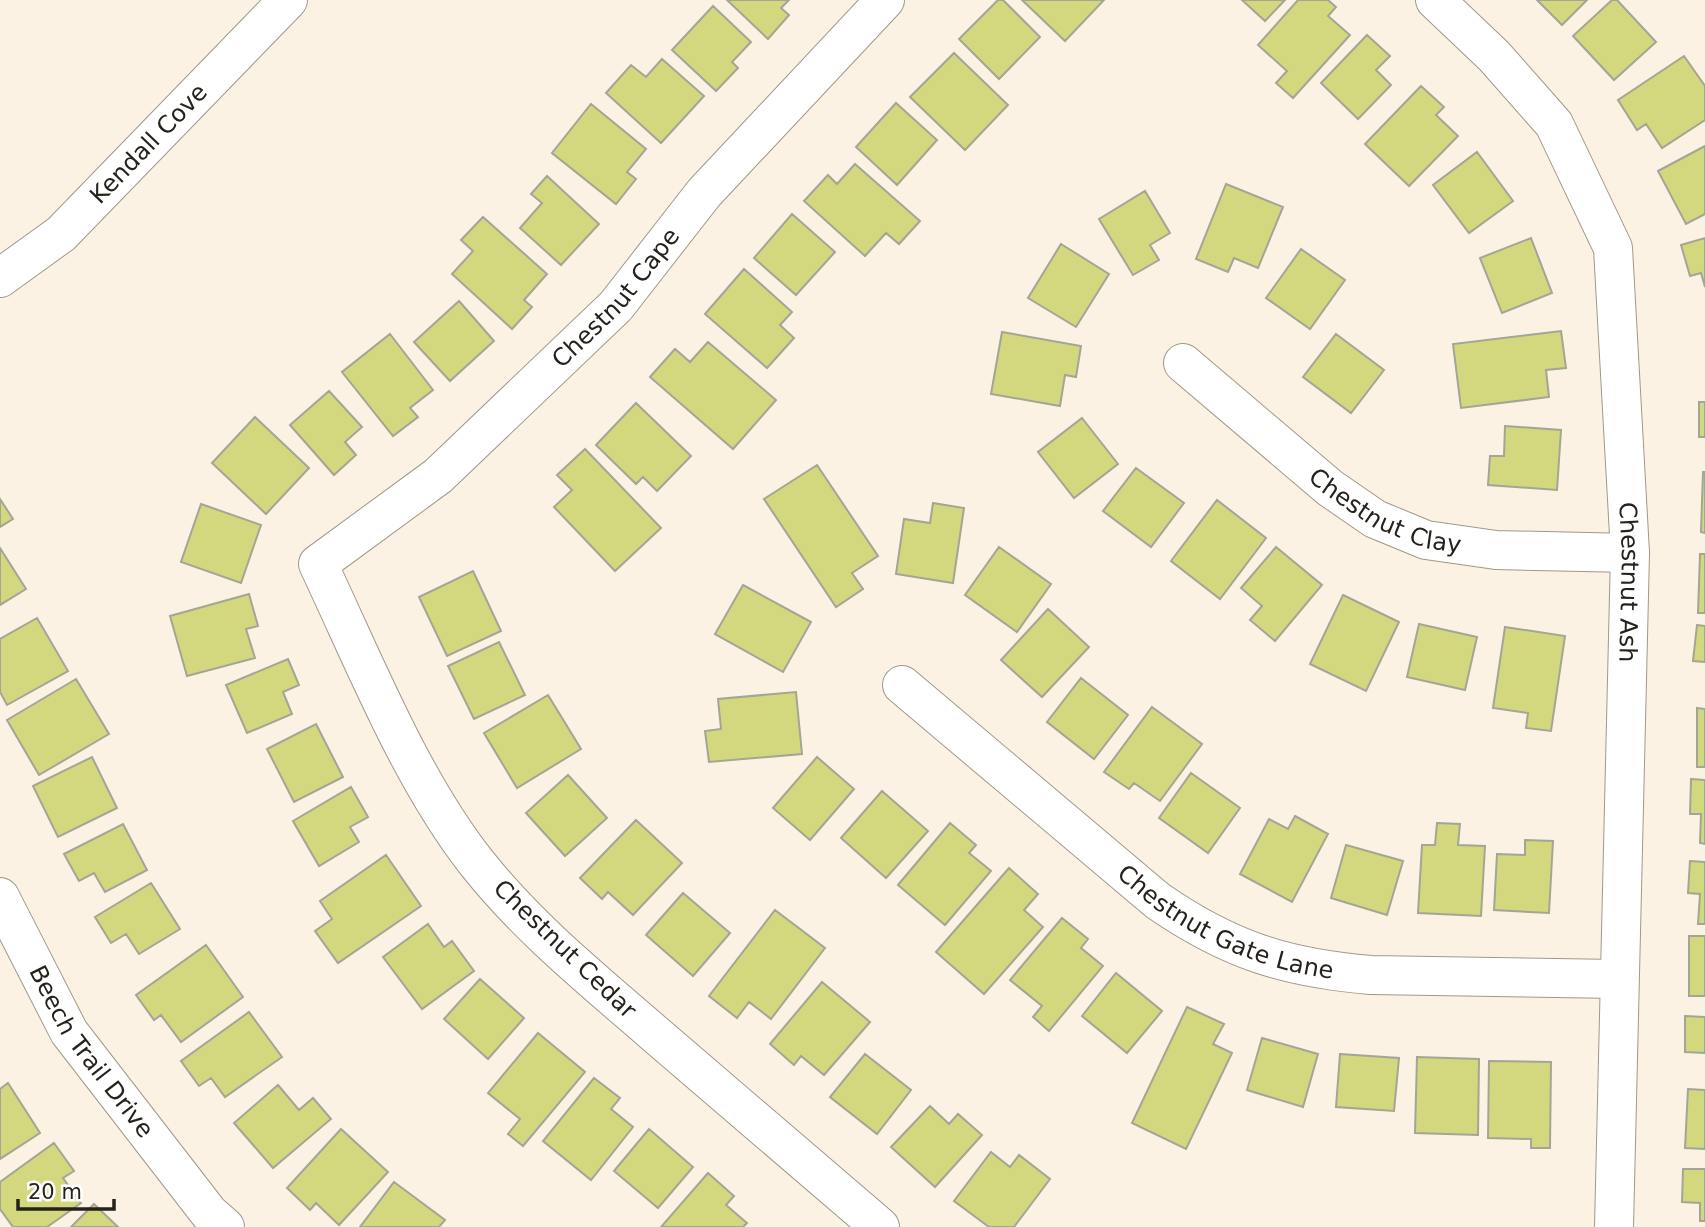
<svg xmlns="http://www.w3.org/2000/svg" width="1705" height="1227" font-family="'DejaVu Sans',sans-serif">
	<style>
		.building { fill: #d3d87f; stroke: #a3a595; stroke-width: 2 }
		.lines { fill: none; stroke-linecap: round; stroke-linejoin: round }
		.minor-casing { stroke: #a0998a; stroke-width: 40 }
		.minor { stroke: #fff; stroke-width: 38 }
		.labels { text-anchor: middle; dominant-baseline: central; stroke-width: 6; stroke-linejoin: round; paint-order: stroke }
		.street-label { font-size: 24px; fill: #25221c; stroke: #fff }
	</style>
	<rect width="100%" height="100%" fill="#fbf2e3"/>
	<path class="building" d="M 727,0 L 789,0 L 781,8 L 789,15 L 768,39 Z
		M 998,0 L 1003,0 L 1040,37 L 999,79 L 959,39 Z
		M 1022,0 L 1104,0 L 1065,41 Z
		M 1242,0 L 1285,0 L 1265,21 Z
		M 1298,0 L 1328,0 L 1336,7 L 1328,16 L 1350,35 L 1293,98 L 1276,83 L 1287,71 L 1258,45 Z
		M 1537,0 L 1587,0 L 1562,25 Z
		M 1612,0 L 1617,0 L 1656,42 L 1614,80 L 1573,36 Z
		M 713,6 L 751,42 L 732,62 L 738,68 L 716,91 L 672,50 Z
		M 1367,35 L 1390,56 L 1376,70 L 1391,85 L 1358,119 L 1321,83 Z
		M 954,53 L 1008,105 L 965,150 L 910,97 Z
		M 1684,56 L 1705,86 L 1705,120 L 1662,148 L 1646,124 L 1637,130 L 1618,100 Z
		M 662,59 L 704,96 L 661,143 L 606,93 L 631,65 L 646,77 Z
		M 1421,86 L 1444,107 L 1436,115 L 1458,136 L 1409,186 L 1365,144 Z
		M 896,103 L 937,140 L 897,185 L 856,147 Z
		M 591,104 L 646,149 L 627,172 L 636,179 L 616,204 L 552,153 Z
		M 1705,146 L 1705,214 L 1686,224 L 1658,171 Z
		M 1477,152 L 1513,201 L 1469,233 L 1433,185 Z
		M 855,164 L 920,221 L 899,244 L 886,233 L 865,256 L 804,201 L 828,175 L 837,184 Z
		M 547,176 L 599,224 L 561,265 L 520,228 L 542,203 L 531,194 Z
		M 1226,184 L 1283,207 L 1258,268 L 1234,258 L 1228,272 L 1196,259 Z
		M 1145,191 L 1170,233 L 1150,245 L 1159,260 L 1133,275 L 1099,219 Z
		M 792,214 L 835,252 L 796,295 L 754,258 Z
		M 483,217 L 547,274 L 524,300 L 532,307 L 512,329 L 452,274 L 473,251 L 461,240 Z
		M 1531,238 L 1552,293 L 1502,313 L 1480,258 Z
		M 1705,238 L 1705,287 L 1701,273 L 1690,276 L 1681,245 Z
		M 1061,244 L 1109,274 L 1076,327 L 1028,298 Z
		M 1301,249 L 1345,280 L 1310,329 L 1266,298 Z
		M 744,269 L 792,312 L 780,325 L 794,338 L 767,368 L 705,314 Z
		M 459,301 L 494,341 L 450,381 L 414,342 Z
		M 1561,331 L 1566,368 L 1546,370 L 1549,397 L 1461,408 L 1453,344 Z
		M 1002,332 L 1081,346 L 1076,377 L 1065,375 L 1060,406 L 991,394 Z
		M 390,334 L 433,390 L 410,408 L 418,417 L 393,436 L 342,372 Z
		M 1336,334 L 1384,370 L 1351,413 L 1303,377 Z
		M 708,342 L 776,400 L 733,449 L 650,377 L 675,349 L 690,362 Z
		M 329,391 L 362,427 L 345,442 L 356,455 L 334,475 L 290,425 Z
		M 1699,402 L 1705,402 L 1705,437 L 1699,437 Z
		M 636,403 L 691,456 L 657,491 L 643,477 L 636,484 L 596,445 Z
		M 255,417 L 309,468 L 266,514 L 212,463 Z
		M 1082,418 L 1118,464 L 1074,498 L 1038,452 Z
		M 1505,426 L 1561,430 L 1557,490 L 1488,485 L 1490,456 L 1504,456 Z
		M 585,449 L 661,528 L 615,571 L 554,507 L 572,490 L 557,475 Z
		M 817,465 L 878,556 L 852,573 L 863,589 L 836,607 L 764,499 Z
		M 1136,468 L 1184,503 L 1151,547 L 1103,511 Z
		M 1703,472 L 1705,472 L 1705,533 L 1701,532 Z
		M 0,499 L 13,519 L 0,527 Z
		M 1217,500 L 1266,538 L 1220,599 L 1171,561 Z
		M 933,503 L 964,508 L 953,583 L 896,574 L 904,519 L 930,523 Z
		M 201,504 L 261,525 L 241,583 L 181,562 Z
		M 999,547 L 1051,584 L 1017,632 L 965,595 Z
		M 1276,547 L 1322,585 L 1275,641 L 1250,620 L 1262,606 L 1241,588 Z
		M 0,548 L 26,589 L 0,605 Z
		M 1700,554 L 1705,554 L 1705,613 L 1698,613 Z
		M 473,571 L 501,631 L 447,656 L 419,597 Z
		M 743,585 L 811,622 L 783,672 L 715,634 Z
		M 249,594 L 258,626 L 246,629 L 255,658 L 187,676 L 170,616 Z
		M 1343,595 L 1399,622 L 1366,691 L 1310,664 Z
		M 1048,609 L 1089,647 L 1042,697 L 1001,660 Z
		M 37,618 L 68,671 L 7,705 L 0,692 L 0,639 Z
		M 1419,624 L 1477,637 L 1465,690 L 1407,677 Z
		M 1697,625 L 1705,626 L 1705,662 L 1693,661 Z
		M 1505,627 L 1565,636 L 1551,731 L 1526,728 L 1528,713 L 1493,708 Z
		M 499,642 L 525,695 L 474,719 L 448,666 Z
		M 288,659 L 299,685 L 283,692 L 292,714 L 247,733 L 226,685 Z
		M 1081,678 L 1128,715 L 1094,759 L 1047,722 Z
		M 76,679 L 109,734 L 39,775 L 7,720 Z
		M 796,692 L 802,754 L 709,762 L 705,731 L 721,729 L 718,699 Z
		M 548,695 L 581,749 L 517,788 L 484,733 Z
		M 1152,707 L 1202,744 L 1160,801 L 1134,783 L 1129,789 L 1104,772 Z
		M 1697,708 L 1705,709 L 1705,767 L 1697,767 Z
		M 316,724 L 343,777 L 294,802 L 267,749 Z
		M 92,757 L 117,808 L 58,837 L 33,786 Z
		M 817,757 L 854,789 L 810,840 L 773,808 Z
		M 1191,773 L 1240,808 L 1208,853 L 1159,818 Z
		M 568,775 L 607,818 L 565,856 L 526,813 Z
		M 1691,779 L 1705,780 L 1705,844 L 1700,843 L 1701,814 L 1690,814 Z
		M 351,787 L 368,817 L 350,827 L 359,842 L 319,866 L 293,821 Z
		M 882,791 L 928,831 L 886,878 L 841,838 Z
		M 1295,816 L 1328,834 L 1292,902 L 1240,874 L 1269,819 L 1288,829 Z
		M 636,820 L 682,863 L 633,915 L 608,892 L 602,899 L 580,878 Z
		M 950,823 L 976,845 L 969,853 L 991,871 L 945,925 L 898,885 Z
		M 1437,823 L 1460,824 L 1458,845 L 1485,846 L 1481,916 L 1418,913 L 1422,845 L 1435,845 Z
		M 123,824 L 147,870 L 105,892 L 94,873 L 79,881 L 64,854 Z
		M 1525,840 L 1553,841 L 1549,913 L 1494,910 L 1497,854 L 1525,855 Z
		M 1346,845 L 1403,861 L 1387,915 L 1331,898 Z
		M 386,855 L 421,906 L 338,963 L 315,931 L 332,919 L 320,901 Z
		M 1690,861 L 1705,862 L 1705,924 L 1698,924 L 1700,894 L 1688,893 Z
		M 1009,868 L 1038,894 L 1024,910 L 1043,927 L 984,994 L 936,952 Z
		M 151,883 L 180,929 L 139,954 L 126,934 L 111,943 L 95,917 Z
		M 683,893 L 730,933 L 693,976 L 646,935 Z
		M 775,910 L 825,948 L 771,1019 L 749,1002 L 737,1018 L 709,996 Z
		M 1062,918 L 1088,939 L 1081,948 L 1103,966 L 1049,1031 L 1033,1017 L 1042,1006 L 1010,980 Z
		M 428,924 L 444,947 L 452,941 L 474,971 L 422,1009 L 383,957 Z
		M 1689,936 L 1705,936 L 1705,996 L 1689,996 Z
		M 206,945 L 243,997 L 181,1042 L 161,1015 L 154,1020 L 136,995 Z
		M 1116,973 L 1162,1011 L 1127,1053 L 1082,1016 Z
		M 480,979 L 524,1018 L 488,1059 L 444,1019 Z
		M 822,982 L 870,1022 L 824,1075 L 801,1056 L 794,1065 L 770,1044 Z
		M 1187,1007 L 1224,1024 L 1213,1044 L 1232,1053 L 1186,1149 L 1132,1123 Z
		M 249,1012 L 282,1057 L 225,1097 L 211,1078 L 199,1086 L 181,1061 Z
		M 1685,1016 L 1705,1017 L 1705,1053 L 1685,1052 Z
		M 538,1033 L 585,1072 L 523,1146 L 508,1134 L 520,1119 L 488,1093 Z
		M 1262,1038 L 1318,1054 L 1303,1107 L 1247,1090 Z
		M 865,1054 L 911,1090 L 877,1134 L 830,1097 Z
		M 1340,1054 L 1399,1058 L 1394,1111 L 1336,1107 Z
		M 1417,1057 L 1479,1059 L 1478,1135 L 1415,1133 Z
		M 1489,1061 L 1551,1062 L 1550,1148 L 1531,1148 L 1531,1139 L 1488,1138 Z
		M 594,1078 L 620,1098 L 611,1109 L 633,1127 L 591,1180 L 543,1141 Z
		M 8,1083 L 40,1133 L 0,1159 L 0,1089 Z
		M 278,1085 L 299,1110 L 313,1098 L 331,1119 L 273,1168 L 234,1123 Z
		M 1688,1089 L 1705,1090 L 1705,1149 L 1685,1148 Z
		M 930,1106 L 949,1124 L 958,1114 L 982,1135 L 935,1187 L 891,1147 Z
		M 341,1129 L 388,1172 L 339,1225 L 316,1203 L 310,1210 L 287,1188 Z
		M 649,1129 L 693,1167 L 658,1208 L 614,1171 Z
		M 54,1143 L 74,1171 L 63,1178 L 81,1203 L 47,1227 L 13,1227 L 0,1209 L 0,1182 Z
		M 991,1152 L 1010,1167 L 1019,1155 L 1050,1179 L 1014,1227 L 989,1227 L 954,1201 Z
		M 1683,1169 L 1705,1169 L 1705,1221 L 1700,1221 L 1700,1203 L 1682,1202 Z
		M 708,1173 L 734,1196 L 726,1205 L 747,1223 L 743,1227 L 661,1227 Z
		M 394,1182 L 445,1220 L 439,1227 L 360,1227 Z
		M 94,1204 L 118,1227 L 71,1227 Z"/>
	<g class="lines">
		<g class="minor-casing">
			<g id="minor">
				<path id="s1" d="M 1435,0 L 1494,56 L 1554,124 L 1613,248 L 1630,553 L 1614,1227"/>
				<path id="s2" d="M 0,278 L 61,234 L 288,0"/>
				<path id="s3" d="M 1183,363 L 1330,488 L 1375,519 L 1426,540 L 1496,550 L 1630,553"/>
				<path id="s4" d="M 902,685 L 1158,901 C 1229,950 1286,968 1371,975 L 1618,979"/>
				<path id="s5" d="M 0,897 L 69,1032 L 209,1213 L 225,1227"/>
				<path id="s6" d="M 880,1227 C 805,1163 730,1098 655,1034 C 593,980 528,928 476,862 C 410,778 364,661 318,564 L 438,476 L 616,306 L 704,193 L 885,0"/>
			</g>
		</g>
		<use href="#minor" class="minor"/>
	</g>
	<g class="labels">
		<g class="street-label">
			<text stroke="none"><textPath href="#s2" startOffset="201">Kendall Cove</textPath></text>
			<text stroke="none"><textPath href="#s6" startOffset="1284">Chestnut Cape</textPath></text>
			<text stroke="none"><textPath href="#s3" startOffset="254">Chestnut Clay</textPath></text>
			<text stroke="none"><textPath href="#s1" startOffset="644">Chestnut Ash</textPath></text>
			<text stroke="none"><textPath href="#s4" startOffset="406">Chestnut Gate Lane</textPath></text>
			<text transform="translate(565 949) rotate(44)">Chestnut Cedar</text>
			<text stroke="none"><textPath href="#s5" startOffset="180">Beech Trail Drive</textPath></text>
		</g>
	</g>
	<path d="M18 1199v10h96v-10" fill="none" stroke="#25221c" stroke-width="3.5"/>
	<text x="28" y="1199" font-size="21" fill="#25221c" stroke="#ffffff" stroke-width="5" paint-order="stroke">20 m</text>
</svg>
